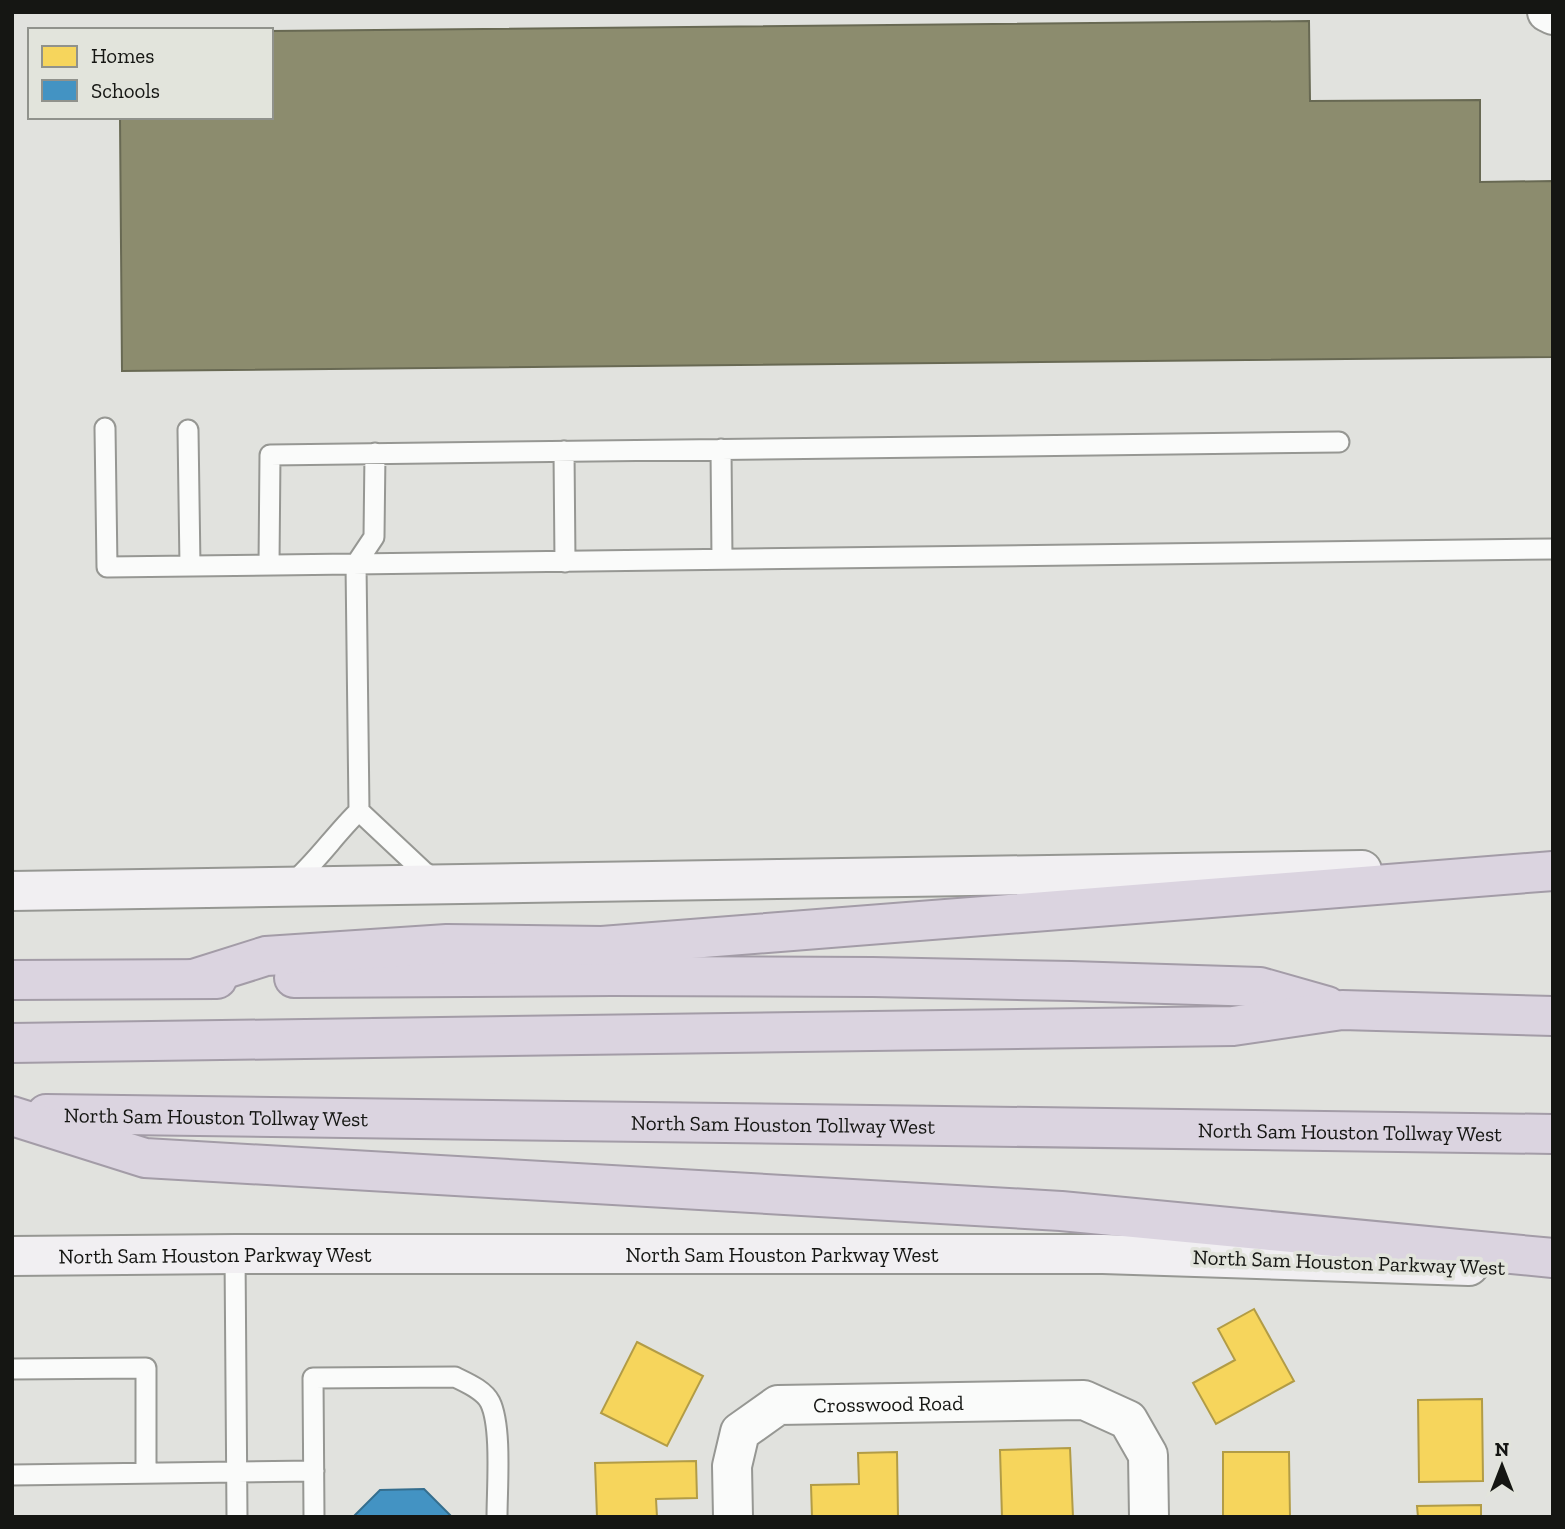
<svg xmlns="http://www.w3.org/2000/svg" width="1565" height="1529" font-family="'Zilla Slab',serif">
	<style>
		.homes { fill: #f6d55c; stroke: #b29c46; stroke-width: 2 }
		.schools { fill: #4393c3; stroke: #356e8e; stroke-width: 2 }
		.industry { fill: #8c8c6e; stroke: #686953; stroke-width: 2 }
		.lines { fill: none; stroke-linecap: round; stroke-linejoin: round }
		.service-casing { stroke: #969793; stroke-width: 23 }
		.minor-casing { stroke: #969793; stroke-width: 42 }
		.secondary-casing { stroke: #969793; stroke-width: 42 }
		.motorway-casing { stroke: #a39ca7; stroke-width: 42 }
		.service { stroke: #fafbfa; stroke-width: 19 }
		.minor { stroke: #fafbfa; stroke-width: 38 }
		.secondary { stroke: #f1eff2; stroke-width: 38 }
		.motorway { stroke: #dbd4e0; stroke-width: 38 }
		.labels { text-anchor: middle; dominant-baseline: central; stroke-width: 7; stroke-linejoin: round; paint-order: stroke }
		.street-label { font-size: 21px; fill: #151613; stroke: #e2e4dc }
	</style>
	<rect width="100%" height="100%" fill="#e1e2de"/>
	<path class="homes" d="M 1254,1309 L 1294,1381 L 1216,1424 L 1193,1383 L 1235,1360 L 1218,1329 Z
		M 637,1342 L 703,1376 L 667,1446 L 601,1413 Z
		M 1482,1399 L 1483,1481 L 1419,1482 L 1418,1400 Z
		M 1070,1448 L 1073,1517 L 1002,1517 L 1000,1450 Z
		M 897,1452 L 898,1517 L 812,1517 L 811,1485 L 859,1484 L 858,1453 Z
		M 1223,1452 L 1289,1452 L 1290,1517 L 1223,1517 Z
		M 696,1461 L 697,1498 L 656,1499 L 657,1517 L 597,1517 L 595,1463 Z
		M 1481,1505 L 1481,1517 L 1418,1517 L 1417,1506 Z"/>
	<path class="schools" d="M 424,1489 L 452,1517 L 353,1517 L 380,1490 Z"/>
	<path class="industry" d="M 1309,21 L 1310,101 L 1480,100 L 1480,182 L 1553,181 L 1553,357 L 122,371 L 120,117 L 271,117 L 271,31 Z"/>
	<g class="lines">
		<g class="service-casing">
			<path id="service" d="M 105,428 L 107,567 L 1553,549
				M 188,430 L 190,566
				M 721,449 L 722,559
				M 564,451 L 565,562
				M 269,565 L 270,455 L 1339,442
				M 359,811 L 356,564 L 374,537 L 375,453
				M 291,884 C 317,862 335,834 359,811 L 423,871 L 436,880
				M 235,1254 L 237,1517
				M 12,1369 L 146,1368 L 146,1473
				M 12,1475 L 314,1471
				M 314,1517 L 313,1378 L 455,1377 C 467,1383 484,1390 490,1402 C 502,1426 497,1488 497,1517"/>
		</g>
		<g class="minor-casing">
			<g id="minor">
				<path d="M 1547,12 L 1553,15"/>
				<path id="s1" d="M 733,1517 L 732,1466 L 740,1432 L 778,1405 L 1084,1400 L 1128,1420 L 1148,1455 L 1149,1517"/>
			</g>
		</g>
		<g class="secondary-casing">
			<g id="secondary">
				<path d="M 12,891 L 1362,870"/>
				<path id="s2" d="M 12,1256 L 235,1254 L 1103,1254 L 1469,1266"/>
			</g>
		</g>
		<g class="motorway-casing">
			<g id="motorway">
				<path d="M 294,978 L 612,976 L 873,977 L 1071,981 L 1260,987 L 1327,1006"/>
				<path d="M 193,979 L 266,956 L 447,944 L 602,946 L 1553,871"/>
				<path d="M 12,980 L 217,979"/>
				<path d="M 12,1043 L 1233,1026 L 1342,1010 L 1553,1016"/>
				<path id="s3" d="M 46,1114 L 1553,1134"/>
				<path d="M 12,1116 L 145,1158 L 1061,1211 L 1553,1258"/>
			</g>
		</g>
		<use href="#service" class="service"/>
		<use href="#minor" class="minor"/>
		<use href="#secondary" class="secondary"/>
		<use href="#motorway" class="motorway"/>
	</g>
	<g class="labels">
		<g class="street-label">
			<text stroke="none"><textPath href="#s3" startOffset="170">North Sam Houston Tollway West</textPath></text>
			<text stroke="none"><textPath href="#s3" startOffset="737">North Sam Houston Tollway West</textPath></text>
			<text stroke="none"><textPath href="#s3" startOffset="1304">North Sam Houston Tollway West</textPath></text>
			<text stroke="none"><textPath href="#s2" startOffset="770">North Sam Houston Parkway West</textPath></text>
			<text stroke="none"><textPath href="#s2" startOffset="203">North Sam Houston Parkway West</textPath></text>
			<text transform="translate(1349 1262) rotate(2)">North Sam Houston Parkway West</text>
			<text stroke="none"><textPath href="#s1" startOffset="243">Crosswood Road</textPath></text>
		</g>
	</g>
	<rect width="1565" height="1529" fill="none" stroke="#151613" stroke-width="28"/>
	<rect x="28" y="28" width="245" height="91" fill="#e2e4dc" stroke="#90928c" stroke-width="2"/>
	<rect x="42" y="46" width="35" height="21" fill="#f6d55c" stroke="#90928c" stroke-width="2"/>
	<text x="91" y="63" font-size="21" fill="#151613">Homes</text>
	<rect x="42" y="80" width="35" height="21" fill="#4393c3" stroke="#90928c" stroke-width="2"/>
	<text x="91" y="98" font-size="21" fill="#151613">Schools</text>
	<g transform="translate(1502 1466)" stroke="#e2e4dc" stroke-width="5" paint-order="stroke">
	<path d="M0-5L12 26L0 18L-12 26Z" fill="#151613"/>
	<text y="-10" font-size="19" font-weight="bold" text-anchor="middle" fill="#151613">N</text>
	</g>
</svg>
